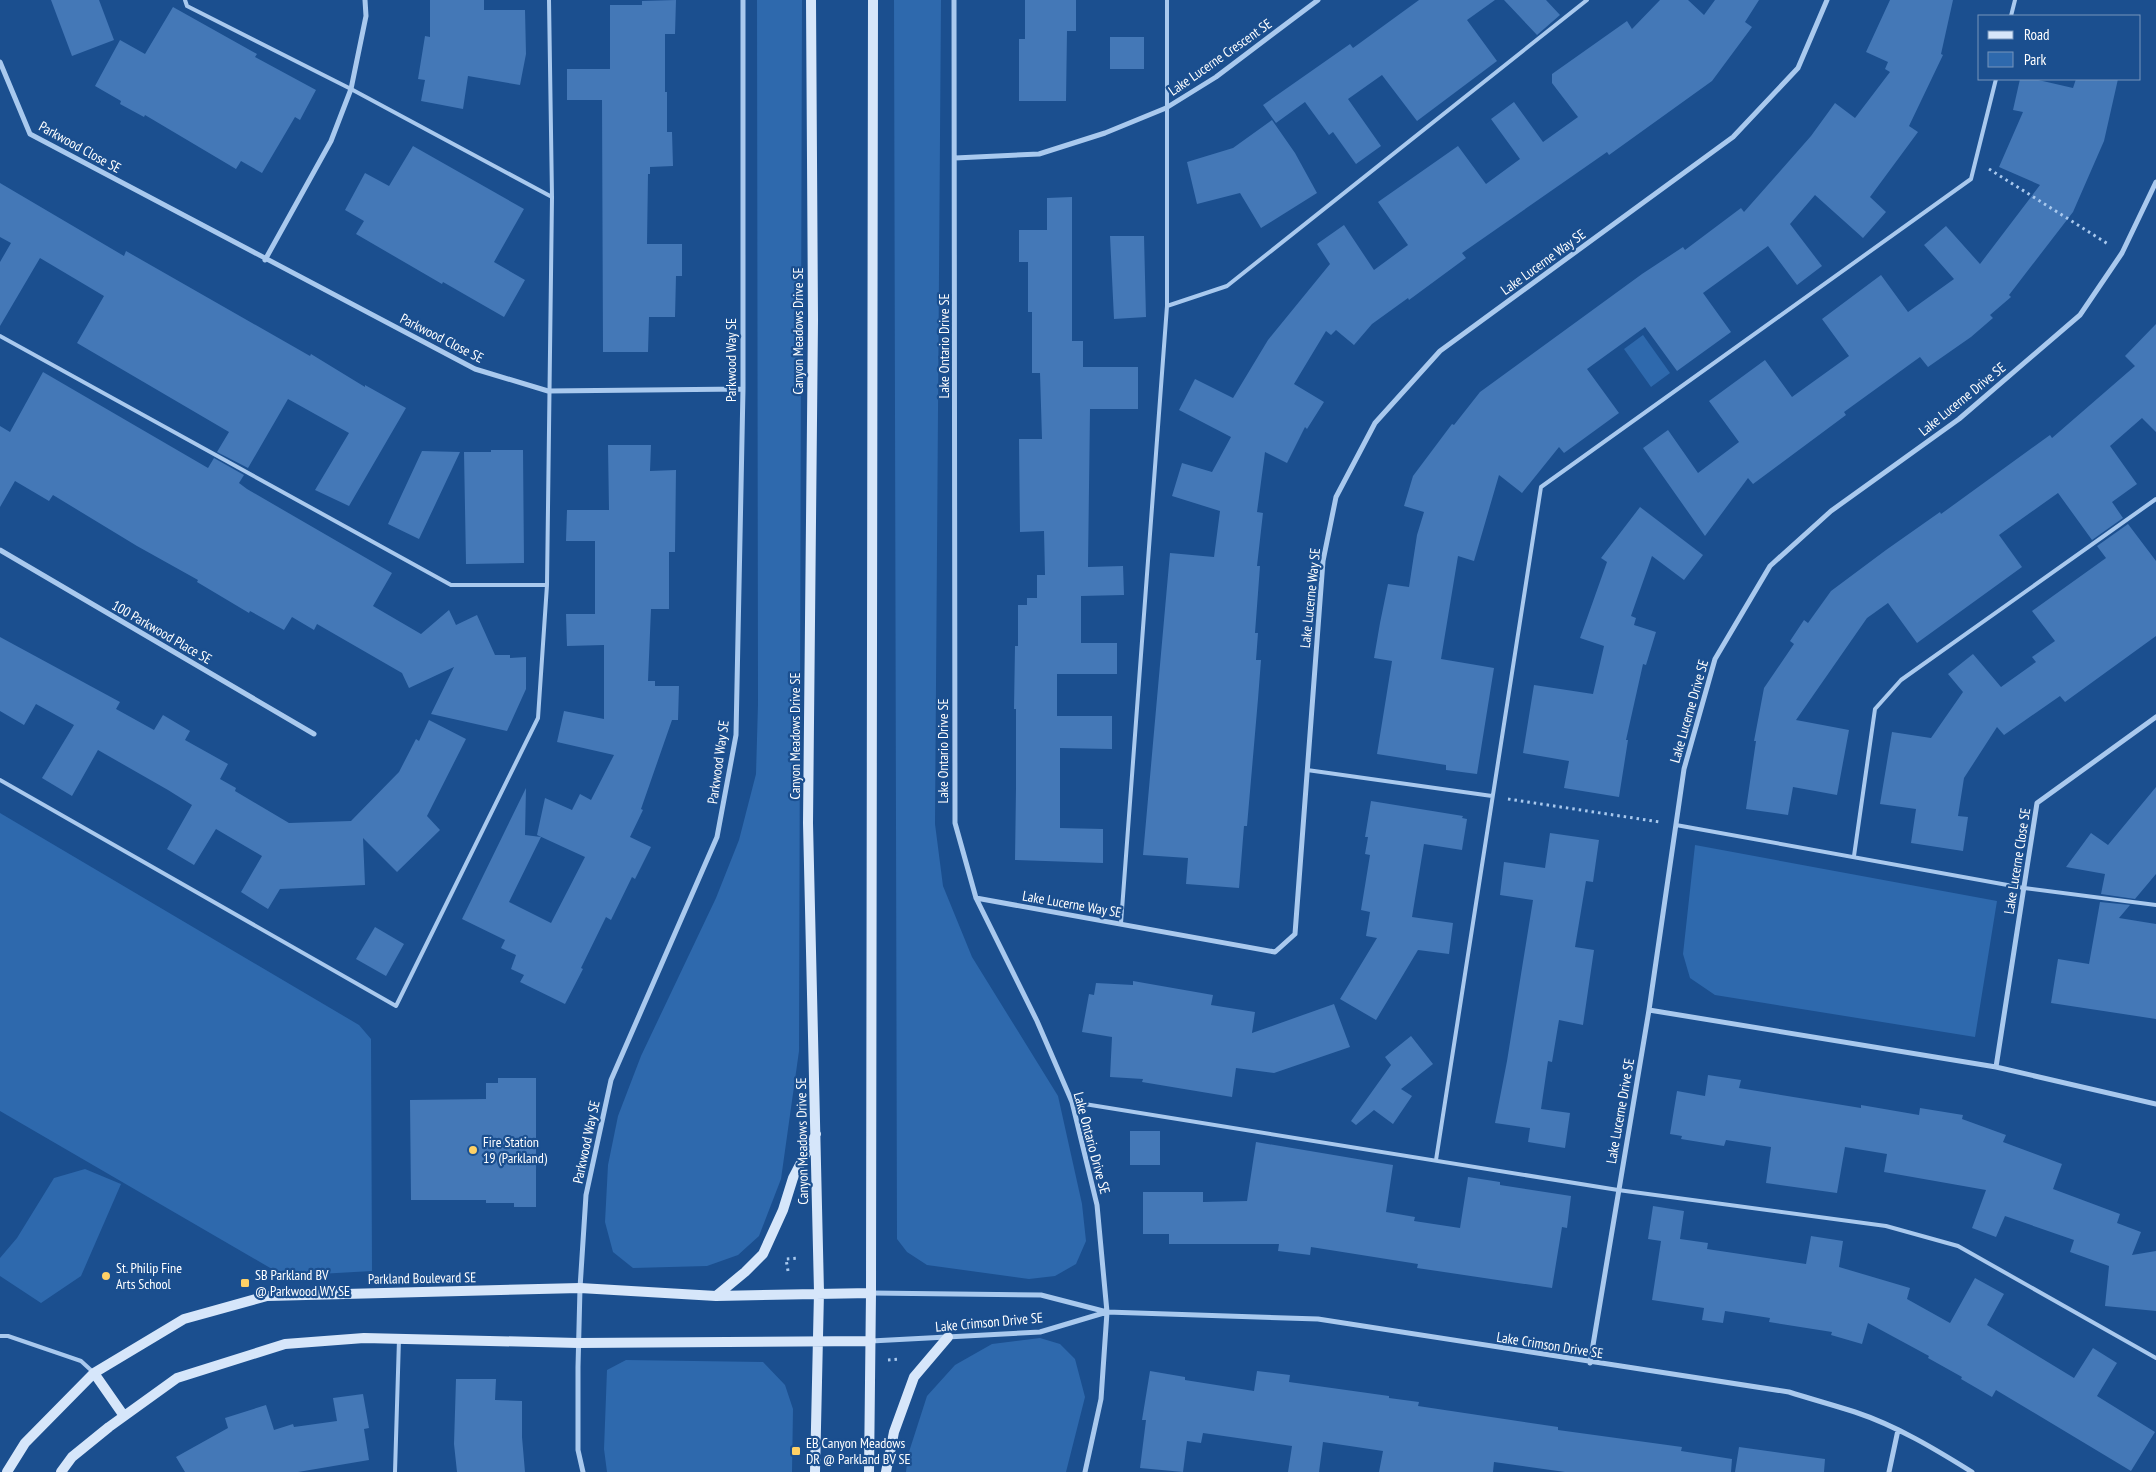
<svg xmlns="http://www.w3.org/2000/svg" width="2156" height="1472" font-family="'PT Sans Narrow',sans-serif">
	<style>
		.park { fill: #2e69ad }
		.building { fill: #4478b7 }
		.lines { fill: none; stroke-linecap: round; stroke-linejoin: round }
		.path { stroke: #a9c9ee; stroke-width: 3; stroke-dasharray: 2.5 4; stroke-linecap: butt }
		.lane { stroke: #a9c9ee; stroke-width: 4 }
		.street { stroke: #a9c9ee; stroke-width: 5 }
		.secondary { stroke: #d6e6fa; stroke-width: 10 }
		.poi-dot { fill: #ffd166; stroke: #1b4f8f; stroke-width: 2 }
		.labels { text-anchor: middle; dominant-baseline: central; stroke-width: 4.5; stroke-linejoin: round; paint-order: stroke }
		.street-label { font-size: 14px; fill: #fff; stroke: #1b4f8f }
		.poi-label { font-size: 14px; fill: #fff; stroke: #1b4f8f; text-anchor: start }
	</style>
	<rect width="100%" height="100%" fill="#1b4f8f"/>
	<path class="park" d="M 757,0 L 802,0 L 799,1051 L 781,1179 L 759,1236 L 738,1255 L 707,1266 L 633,1268 L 613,1252 L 605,1222 L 608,1165 L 618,1116 L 641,1056 L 716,898 L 739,840 L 756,774 L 758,704 Z
		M 894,0 L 941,0 L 935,824 L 943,886 L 972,957 L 1058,1096 L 1082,1204 L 1086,1241 L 1076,1264 L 1055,1276 L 1029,1279 L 927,1265 L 907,1252 L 897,1239 Z
		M 1643,335 L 1670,373 L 1651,387 L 1624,349 Z
		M 0,813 L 359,1025 L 371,1039 L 372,1271 L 284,1276 L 0,1111 Z
		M 1695,845 L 1997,901 L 1975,1037 L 1715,995 L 1690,978 L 1683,954 Z
		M 85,1169 L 121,1184 L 81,1276 L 41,1303 L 0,1276 L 0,1258 L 17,1238 L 54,1178 Z
		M 1040,1338 L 1060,1344 L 1075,1359 L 1085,1397 L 1066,1472 L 906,1472 L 908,1455 L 927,1396 L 955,1365 L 992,1344 Z
		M 626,1360 L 763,1362 L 785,1385 L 793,1409 L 792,1472 L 607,1472 L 604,1449 L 607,1370 Z"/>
	<path class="building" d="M 51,0 L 99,0 L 114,40 L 72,56 Z
		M 430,0 L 484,0 L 484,10 L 525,10 L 526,54 L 520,85 L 468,76 L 463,109 L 421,101 L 425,80 L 418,79 L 425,36 L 430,37 Z
		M 676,0 L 675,34 L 665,34 L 665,92 L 667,92 L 667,132 L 672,132 L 673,166 L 650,167 L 650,174 L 648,174 L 647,244 L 682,244 L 682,276 L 676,276 L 675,317 L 649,317 L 648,352 L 603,352 L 602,100 L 567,100 L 567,69 L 610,69 L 610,5 L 642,5 L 642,1 Z
		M 1025,0 L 1076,0 L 1076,31 L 1067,31 L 1066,101 L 1019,101 L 1019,39 L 1025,39 Z
		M 1419,0 L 1495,0 L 1467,20 L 1497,61 L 1417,121 L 1382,75 L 1348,99 L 1381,146 L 1356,164 L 1333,132 L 1329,135 L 1305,102 L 1276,123 L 1263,105 L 1350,44 L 1353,48 Z
		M 1504,0 L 1546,0 L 1560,15 L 1537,35 Z
		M 1660,0 L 1688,0 L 1704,15 L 1715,0 L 1759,0 L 1745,22 L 1752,27 L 1712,81 L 1609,155 L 1607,152 L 1462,253 L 1466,258 L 1409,300 L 1408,298 L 1372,324 L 1354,345 L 1336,330 L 1331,335 L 1326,331 L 1294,384 L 1324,402 L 1307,429 L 1305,427 L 1287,463 L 1265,452 L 1257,512 L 1263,513 L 1257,566 L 1260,566 L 1255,633 L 1258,633 L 1256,660 L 1261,660 L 1258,699 L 1247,826 L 1244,826 L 1239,888 L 1186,884 L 1188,858 L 1143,855 L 1170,553 L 1214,557 L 1220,511 L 1172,496 L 1182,463 L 1212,472 L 1231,437 L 1179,410 L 1195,379 L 1233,398 L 1268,340 L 1330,264 L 1317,244 L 1344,225 L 1374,270 L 1408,245 L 1378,202 L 1458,146 L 1486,184 L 1520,159 L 1491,119 L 1514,102 L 1543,142 L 1578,117 L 1552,83 L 1552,74 L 1627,21 L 1632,29 Z
		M 1890,0 L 1953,0 L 1941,54 L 1943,55 L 1909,126 L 1918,132 L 1870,197 L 1886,212 L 1863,238 L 1815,195 L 1790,224 L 1822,266 L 1797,285 L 1768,246 L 1703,293 L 1731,332 L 1677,371 L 1645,327 L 1587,369 L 1619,413 L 1564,453 L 1559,447 L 1522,493 L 1499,475 L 1474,561 L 1458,556 L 1441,659 L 1494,668 L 1477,774 L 1446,770 L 1446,765 L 1377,754 L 1392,661 L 1374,658 L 1380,623 L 1388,584 L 1409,587 L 1417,535 L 1424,512 L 1404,506 L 1413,476 L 1452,424 L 1454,425 L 1480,392 L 1642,274 L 1683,247 L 1685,250 L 1741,208 L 1744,212 L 1811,136 L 1835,103 L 1855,118 L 1890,72 L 1885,69 L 1888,62 L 1866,52 Z
		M 173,7 L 257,54 L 255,57 L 316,90 L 300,120 L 295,117 L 262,173 L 241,161 L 236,169 L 145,115 L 144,117 L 120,104 L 121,101 L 95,86 L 120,40 L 145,54 Z
		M 1110,37 L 1144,37 L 1144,69 L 1110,69 Z
		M 2020,79 L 2034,79 L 2073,88 L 2076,79 L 2118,79 L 2104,141 L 2073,212 L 2009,295 L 2011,297 L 1990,315 L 1993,318 L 1971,337 L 1928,367 L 1920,357 L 1844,412 L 1846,415 L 1753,484 L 1748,478 L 1705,536 L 1643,448 L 1668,430 L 1698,473 L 1739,442 L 1709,401 L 1765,360 L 1792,397 L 1849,356 L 1822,319 L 1881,275 L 1908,312 L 1954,279 L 1924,245 L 1946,226 L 1980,264 L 2040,185 L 1999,167 L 2023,112 L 2013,110 Z
		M 1272,120 L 1295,153 L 1317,193 L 1261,228 L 1240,193 L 1197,204 L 1187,162 L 1233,148 Z
		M 413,146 L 524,209 L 494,262 L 525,280 L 504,317 L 443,282 L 442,284 L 356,234 L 364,221 L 345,210 L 365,173 L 389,186 Z
		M 0,183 L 124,256 L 126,251 L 310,356 L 311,354 L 365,387 L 365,385 L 406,408 L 349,506 L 315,490 L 349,433 L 288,399 L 248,468 L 217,452 L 229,432 L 77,343 L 104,296 L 40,258 L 0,326 L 0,262 L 11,243 L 0,237 Z
		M 1072,197 L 1072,341 L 1083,341 L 1083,367 L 1138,367 L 1138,409 L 1090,409 L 1088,567 L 1123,566 L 1124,595 L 1081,596 L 1081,643 L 1117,643 L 1117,674 L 1057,674 L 1057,716 L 1112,716 L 1112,749 L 1060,748 L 1060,828 L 1103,829 L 1103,863 L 1015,860 L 1016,788 L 1016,709 L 1014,709 L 1015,646 L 1018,646 L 1018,605 L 1027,605 L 1027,598 L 1037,598 L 1037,575 L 1045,575 L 1044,531 L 1020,532 L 1019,439 L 1042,439 L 1040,373 L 1032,373 L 1032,312 L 1028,312 L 1028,262 L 1019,262 L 1019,230 L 1047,230 L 1047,198 Z
		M 1110,236 L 1144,236 L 1146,317 L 1114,319 Z
		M 2156,324 L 2156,432 L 2142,418 L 2110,446 L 2137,484 L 2112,502 L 2123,518 L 2092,540 L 2058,493 L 1999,535 L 2022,567 L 1917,643 L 1888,603 L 1867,618 L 1796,720 L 1849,730 L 1837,795 L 1793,787 L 1788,815 L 1746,809 L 1756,741 L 1754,741 L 1764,688 L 1794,644 L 1790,641 L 1804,620 L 1808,623 L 1831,591 L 1886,550 L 1940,512 L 1941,514 L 2050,435 L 2052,438 L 2135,366 L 2125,356 Z
		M 43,372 L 208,468 L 214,458 L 244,475 L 239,483 L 247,489 L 392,573 L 373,606 L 421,634 L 449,610 L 456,625 L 477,615 L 495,655 L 510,655 L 510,658 L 526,657 L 526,689 L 507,731 L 431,714 L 454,667 L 409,688 L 402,673 L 317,624 L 314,630 L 292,617 L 284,630 L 250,611 L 249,613 L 197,582 L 198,580 L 137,546 L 53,495 L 49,501 L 15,481 L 0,507 L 0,426 L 10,432 Z
		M 608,445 L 651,445 L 650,471 L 676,470 L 675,552 L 669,552 L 669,609 L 651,609 L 648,681 L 655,681 L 655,686 L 679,686 L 678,720 L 672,720 L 641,809 L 643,810 L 630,837 L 651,847 L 635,879 L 632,877 L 611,920 L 606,917 L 581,968 L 583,969 L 565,1004 L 520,982 L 524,975 L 511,969 L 516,955 L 501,948 L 505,940 L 462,919 L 526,788 L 525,835 L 541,837 L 509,902 L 551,923 L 585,857 L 537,835 L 545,798 L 572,810 L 580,794 L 591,800 L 614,755 L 557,742 L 564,711 L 604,719 L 604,645 L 567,646 L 566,614 L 595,614 L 595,541 L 566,541 L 567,510 L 609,510 Z
		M 491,450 L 523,450 L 524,563 L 466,564 L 464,452 L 491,452 Z
		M 422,451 L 460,452 L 419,539 L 388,524 Z
		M 1640,507 L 1703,555 L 1684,580 L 1652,556 L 1631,616 L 1636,618 L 1634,625 L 1656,632 L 1646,665 L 1643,664 L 1626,740 L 1628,740 L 1619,797 L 1564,788 L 1569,761 L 1523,753 L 1534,685 L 1593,694 L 1604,646 L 1580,638 L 1607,562 L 1601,558 Z
		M 2128,524 L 2156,561 L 2156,636 L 2065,702 L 2060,696 L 2004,735 L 1997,727 L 1964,778 L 1958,816 L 1968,817 L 1963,851 L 1911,843 L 1916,809 L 1880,804 L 1892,732 L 1931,738 L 1963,692 L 1948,674 L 1973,654 L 2001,687 L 2036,662 L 2032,657 L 2055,641 L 2032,611 L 2106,558 L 2097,546 Z
		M 0,637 L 120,702 L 116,709 L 154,730 L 163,715 L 190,731 L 185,740 L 228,764 L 220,779 L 236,788 L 235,791 L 289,823 L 351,821 L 399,772 L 416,739 L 419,741 L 429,720 L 466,739 L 427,816 L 440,830 L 397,872 L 363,838 L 365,885 L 280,889 L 268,909 L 241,892 L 262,856 L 216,829 L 194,865 L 167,849 L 192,805 L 168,790 L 98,750 L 72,796 L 42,778 L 74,725 L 36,704 L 24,725 L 0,711 Z
		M 2156,787 L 2156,874 L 2135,899 L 2101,894 L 2105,874 L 2066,867 L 2091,833 L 2108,845 Z
		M 1371,801 L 1463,816 L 1462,818 L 1467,819 L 1462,850 L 1424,844 L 1412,917 L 1453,923 L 1449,954 L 1418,950 L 1376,1020 L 1340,999 L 1377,938 L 1366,936 L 1370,912 L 1361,910 L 1370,855 L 1365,854 L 1368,837 L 1365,837 Z
		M 1550,833 L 1599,840 L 1593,882 L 1586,881 L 1575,947 L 1594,950 L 1583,1025 L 1559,1020 L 1552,1062 L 1548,1061 L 1541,1109 L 1570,1113 L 1565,1148 L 1528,1142 L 1530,1128 L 1495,1123 L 1507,1061 L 1533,900 L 1500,895 L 1504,862 L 1545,868 Z
		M 2100,902 L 2130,905 L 2119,918 L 2156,924 L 2156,1019 L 2051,1003 L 2058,959 L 2089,964 Z
		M 375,927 L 404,944 L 386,976 L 356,959 Z
		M 1133,981 L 1213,995 L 1211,1005 L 1255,1012 L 1252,1033 L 1334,1004 L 1350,1047 L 1274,1073 L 1236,1068 L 1232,1097 L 1142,1082 L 1143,1079 L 1110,1077 L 1112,1037 L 1082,1032 L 1089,994 L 1094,995 L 1096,983 L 1133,985 Z
		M 1411,1036 L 1433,1064 L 1401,1089 L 1412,1096 L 1393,1124 L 1374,1110 L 1356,1125 L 1351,1121 L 1391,1065 L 1385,1057 Z
		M 1708,1075 L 1741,1080 L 1739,1088 L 1861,1108 L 1861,1105 L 1919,1115 L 1920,1108 L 1963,1115 L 1962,1119 L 2006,1135 L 2003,1142 L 2062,1164 L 2053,1189 L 2120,1214 L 2117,1223 L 2141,1232 L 2132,1255 L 2156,1251 L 2156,1311 L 2105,1306 L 2109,1266 L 2070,1252 L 2074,1240 L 2005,1216 L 1996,1237 L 1972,1228 L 1986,1190 L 1884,1172 L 1887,1154 L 1845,1147 L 1837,1193 L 1766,1183 L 1771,1147 L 1726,1140 L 1724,1146 L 1681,1139 L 1682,1136 L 1670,1134 L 1677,1091 L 1705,1096 Z
		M 498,1078 L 536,1078 L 536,1207 L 514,1207 L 514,1203 L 486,1203 L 486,1200 L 411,1200 L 410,1100 L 486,1099 L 486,1083 L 498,1083 Z
		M 1130,1131 L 1160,1131 L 1160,1165 L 1130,1165 Z
		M 1256,1142 L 1393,1165 L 1386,1212 L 1415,1217 L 1414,1221 L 1460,1228 L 1468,1177 L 1500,1182 L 1500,1185 L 1571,1196 L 1567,1228 L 1562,1227 L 1552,1288 L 1417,1268 L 1418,1264 L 1311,1247 L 1310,1255 L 1278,1251 L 1279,1244 L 1169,1244 L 1169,1234 L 1143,1234 L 1143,1192 L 1203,1192 L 1203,1202 L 1247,1201 Z
		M 1653,1206 L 1684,1211 L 1680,1239 L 1708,1243 L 1707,1249 L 1806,1264 L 1811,1236 L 1843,1241 L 1839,1267 L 1910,1288 L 1907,1299 L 1950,1323 L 1975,1278 L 2004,1294 L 1987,1325 L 2074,1378 L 2093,1348 L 2117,1363 L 2097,1396 L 2155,1432 L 2131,1471 L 1996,1390 L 1992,1397 L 1961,1379 L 1962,1377 L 1928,1358 L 1929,1356 L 1868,1323 L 1862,1344 L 1831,1335 L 1832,1332 L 1769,1322 L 1770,1318 L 1725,1311 L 1723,1323 L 1702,1320 L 1704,1308 L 1652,1300 L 1661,1241 L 1648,1239 Z
		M 1150,1371 L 1185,1377 L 1185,1380 L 1254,1391 L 1257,1371 L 1290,1375 L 1289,1382 L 1389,1396 L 1389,1398 L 1419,1402 L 1418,1406 L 1558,1427 L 1558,1430 L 1682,1447 L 1681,1451 L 1732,1459 L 1731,1472 L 1565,1472 L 1494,1462 L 1493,1472 L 1379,1472 L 1383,1451 L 1323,1442 L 1319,1472 L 1288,1472 L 1292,1446 L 1203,1433 L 1201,1443 L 1187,1441 L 1183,1472 L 1140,1468 L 1146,1420 L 1142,1420 Z
		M 456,1379 L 496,1379 L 495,1400 L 522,1401 L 522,1437 L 525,1472 L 457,1472 L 454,1444 Z
		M 363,1394 L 369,1428 L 364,1429 L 369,1460 L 298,1472 L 185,1472 L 176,1457 L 228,1428 L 225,1418 L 266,1405 L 274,1430 L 293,1424 L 294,1427 L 337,1421 L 333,1398 Z
		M 1739,1447 L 1825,1459 L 1824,1472 L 1735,1472 Z"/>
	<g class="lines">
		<path class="path" d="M 1989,169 L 2108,244
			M 1508,799 L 1660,822
			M 788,1271 L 786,1259 L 799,1258
			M 888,1360 L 900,1359"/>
		<path class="lane" d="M 185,0 L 187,6 L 351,89 L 552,197
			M 1167,0 L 1167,306
			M 2011,16 L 2015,0
			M 0,336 L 451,585 L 547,585
			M 1307,770 L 1492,796
			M 0,780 L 396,1006 L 538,718 L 547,585 L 552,197 L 549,0
			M 1676,825 L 2024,888 L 2156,905
			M 1854,856 L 1875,709 L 1901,680 L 2156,499
			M 1121,923 L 1167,306 L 1227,286 L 1587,0
			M 1072,1102 L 1618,1190 L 1886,1226 L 1958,1246 L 2156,1358
			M 1436,1160 L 1541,487 L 1971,179 L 1996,79
			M 0,1336 L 8,1336 L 81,1361 L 93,1372
			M 395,1472 L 399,1339"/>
		<path class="street" d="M 954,0 L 955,823 L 976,898 L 1037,1021 L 1072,1102 L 1097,1205 L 1107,1312 L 1101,1399 L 1085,1472
			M 0,62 L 30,134 L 475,369 L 548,391 L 743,389
			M 955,158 L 1039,154 L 1105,133 L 1166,108 L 1216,77 L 1318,0
			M 265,260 L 331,141 L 351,89 L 366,16 L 365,0
			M 0,550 L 314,734
			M 976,898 L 1275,952 L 1295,934 L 1323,561 L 1336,497 L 1375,423 L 1440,351 L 1733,137 L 1798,68 L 1827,0
			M 1649,1010 L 1996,1067 L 2156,1104
			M 1996,1067 L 2037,803 L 2156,717
			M 871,1293 L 1041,1295 L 1107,1312 L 1318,1319 L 1789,1392 C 1811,1399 1833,1405 1855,1412 C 1897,1426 1935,1449 1972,1472
			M 871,1341 L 1040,1332 L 1107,1312
			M 1590,1363 L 1649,1010 L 1684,769 L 1715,659 L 1770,566 L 1831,511 L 1959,419 L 2080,315 L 2122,253 L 2156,182
			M 583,1472 L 578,1450 L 578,1367 L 580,1288 L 586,1195 L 611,1080 L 717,837 L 736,735 L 743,389 L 743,0
			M 1889,1472 L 1898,1430"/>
		<path class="secondary" d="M 811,0 L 813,320 L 808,823 L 819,1292 L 815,1472
			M 716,1296 L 745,1272 L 763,1254 L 783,1210 L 793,1178 L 816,1134
			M 94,1373 L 124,1416
			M 7,1472 L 25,1443 L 94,1373 L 184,1319 L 267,1296 L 580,1288 L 716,1296 L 871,1293
			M 61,1472 L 72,1457 L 109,1427 L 177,1378 L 285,1344 L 364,1338 L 578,1343 L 871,1341
			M 869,1472 L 871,1293 L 873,0
			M 886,1472 L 894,1432 L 914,1377 L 948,1337"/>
	</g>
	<g class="poi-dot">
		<circle cx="473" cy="1150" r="5"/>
		<circle cx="106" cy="1276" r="5"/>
		<rect x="240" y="1278" width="10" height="10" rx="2.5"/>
		<rect x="791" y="1446" width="10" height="10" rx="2.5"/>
	</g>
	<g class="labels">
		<g class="street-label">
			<text transform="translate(1220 57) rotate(-35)">Lake Lucerne Crescent SE</text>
			<text transform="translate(80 147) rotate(29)">Parkwood Close SE</text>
			<text transform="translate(1543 262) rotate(-36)">Lake Lucerne Way SE</text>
			<text transform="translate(798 331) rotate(-90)">Canyon Meadows Drive SE</text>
			<text transform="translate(442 338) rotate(27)">Parkwood Close SE</text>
			<text transform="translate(944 346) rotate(-90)">Lake Ontario Drive SE</text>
			<text transform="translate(731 360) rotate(-90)">Parkwood Way SE</text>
			<text transform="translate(1962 399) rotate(-39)">Lake Lucerne Drive SE</text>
			<text transform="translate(1310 598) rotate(-84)">Lake Lucerne Way SE</text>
			<text transform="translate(162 632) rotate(30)">100 Parkwood Place SE</text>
			<text transform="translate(1689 711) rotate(-74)">Lake Lucerne Drive SE</text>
			<text transform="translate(795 736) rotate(-90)">Canyon Meadows Drive SE</text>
			<text transform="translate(943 751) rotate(-90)">Lake Ontario Drive SE</text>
			<text transform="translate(718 762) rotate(-82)">Parkwood Way SE</text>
			<text transform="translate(2017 861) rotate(-81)">Lake Lucerne Close SE</text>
			<text transform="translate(1072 904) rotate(10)">Lake Lucerne Way SE</text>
			<text transform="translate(1620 1111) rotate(-80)">Lake Lucerne Drive SE</text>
			<text transform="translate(802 1141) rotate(-91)">Canyon Meadows Drive SE</text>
			<text transform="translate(586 1142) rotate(-78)">Parkwood Way SE</text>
			<text transform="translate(1092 1143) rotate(75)">Lake Ontario Drive SE</text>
			<text transform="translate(422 1278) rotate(-1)">Parkland Boulevard SE</text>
			<text transform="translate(989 1322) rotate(-5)">Lake Crimson Drive SE</text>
			<text transform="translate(1550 1345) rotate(9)">Lake Crimson Drive SE</text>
		</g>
		<g class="poi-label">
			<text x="483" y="1142">Fire Station<tspan x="483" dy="16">19 (Parkland)</tspan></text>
			<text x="116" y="1268">St. Philip Fine<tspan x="116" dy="16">Arts School</tspan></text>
			<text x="255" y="1275">SB Parkland BV<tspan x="255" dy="16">@ Parkwood WY SE</tspan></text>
			<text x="806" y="1443">EB Canyon Meadows<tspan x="806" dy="16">DR @ Parkland BV SE</tspan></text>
		</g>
	</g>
	<rect x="1978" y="15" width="162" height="65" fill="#1b4f8f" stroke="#7695bc"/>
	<rect x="1988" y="31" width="25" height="8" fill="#d6e6fa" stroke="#7695bc"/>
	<text x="2024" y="40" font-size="15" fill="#ffffff">Road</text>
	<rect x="1988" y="52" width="25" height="15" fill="#2e69ad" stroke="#7695bc"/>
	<text x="2024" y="65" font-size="15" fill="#ffffff">Park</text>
</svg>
